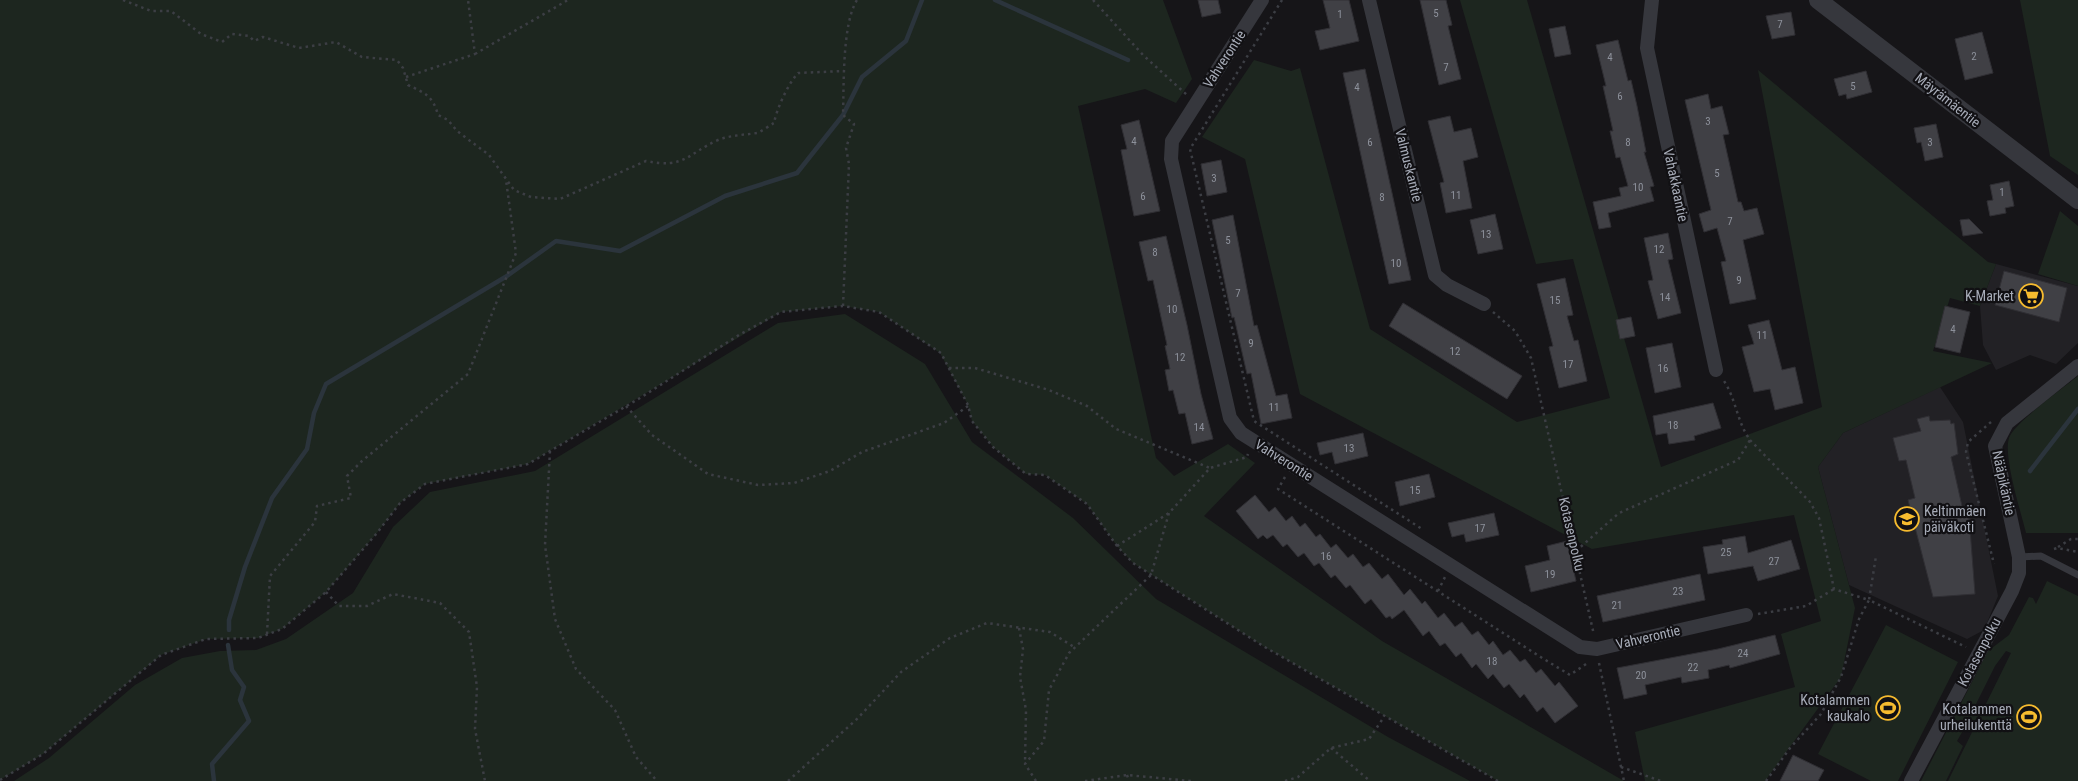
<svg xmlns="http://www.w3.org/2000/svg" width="2078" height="781" font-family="'Roboto Condensed',sans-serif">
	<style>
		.built { fill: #222125 }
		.green { fill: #1d261f }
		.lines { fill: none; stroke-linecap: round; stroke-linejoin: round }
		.stream { stroke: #2b343c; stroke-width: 4.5 }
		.building { fill: #404045; stroke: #302f34 }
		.path { stroke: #3c3e44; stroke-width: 2.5; stroke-dasharray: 2.5 4; stroke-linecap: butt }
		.service { stroke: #36373d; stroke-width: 7 }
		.minor { stroke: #36373d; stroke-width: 14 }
		.tertiary { stroke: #36373d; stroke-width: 18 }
		.labels { text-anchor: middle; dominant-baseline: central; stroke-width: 4.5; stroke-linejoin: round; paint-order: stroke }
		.number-label { font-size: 11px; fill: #8d919b }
		.street-label { font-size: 14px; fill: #a7acb8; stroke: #111013 }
		.poi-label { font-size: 14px; fill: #a7acb8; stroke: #111013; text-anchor: end }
	</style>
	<rect width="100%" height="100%" fill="#161518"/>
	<path class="built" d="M 1996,264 L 2078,286 L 2078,343 L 2056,364 L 2030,355 L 1996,370 L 1983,345 L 1980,306 Z
		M 1940,387 L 1963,422 L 1998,596 L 1984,630 L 1967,639 L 1849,585 L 1818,467 L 1843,433 Z"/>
	<path class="green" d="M 0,0 L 1163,0 L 1192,79 L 1176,103 L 1145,89 L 1078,106 L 1156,458 L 1174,476 L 1228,444 L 1255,463 L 1204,516 L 1382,641 L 1624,781 L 1498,781 L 1263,646 L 1133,563 L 1117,546 L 1087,504 L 1045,475 L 1026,474 L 993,447 L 972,421 L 968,405 L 940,353 L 879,312 L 843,306 L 781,312 L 528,464 L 425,484 L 400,503 L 377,533 L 326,592 L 282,629 L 258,638 L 206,639 L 161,655 L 43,754 L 0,780 Z
		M 1460,0 L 1527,0 L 1661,467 L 1822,407 L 1758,70 L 1988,262 L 1996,264 L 1980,306 L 1950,298 L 1933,351 L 1992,363 L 1843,433 L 1818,467 L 1855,608 L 1841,677 L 1765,781 L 1645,781 L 1635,732 L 1795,687 L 1781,634 L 1821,621 L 1794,515 L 1592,549 L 1300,394 L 1245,159 L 1202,137 L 1254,60 L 1291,71 L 1300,68 L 1370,329 L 1517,422 L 1610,398 L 1573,259 L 1536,264 Z
		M 2020,0 L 2078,0 L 2078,175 L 2050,156 Z
		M 2060,211 L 2078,226 L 2078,286 L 2038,274 Z
		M 845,314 L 925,364 L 972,442 L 1073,518 L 1156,599 L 1388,737 L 1470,781 L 14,781 L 49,758 L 135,685 L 182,658 L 220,651 L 256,650 L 286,639 L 353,593 L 393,527 L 430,492 L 535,471 L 778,323 Z
		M 2078,376 L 2078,533 L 2026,533 C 2021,512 2003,457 2009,438 C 2014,423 2063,388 2078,376 Z
		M 2047,581 L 2078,596 L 2078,781 L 1948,781 L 2011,653 L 2006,651 L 1995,666 L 1973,710 L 1979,714 L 1975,721 L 1968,722 L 1957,741 L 1963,746 L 1946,781 L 1921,781 L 1988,651 L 2009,635 L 2029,597 L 2033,598 L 2036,604 Z
		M 1886,625 L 1958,662 L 1898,781 L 1871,781 L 1818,754 Z"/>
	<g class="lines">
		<path class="stream" d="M 995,0 L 1128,60
			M 2030,471 L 2078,409
			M 229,630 L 229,620 L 245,567 L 272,498 L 307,449 L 314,413 L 326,384 L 507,276 L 556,241 L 620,251 L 725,196 L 797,173 L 843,115 L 862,77 L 906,41 L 922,0
			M 214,781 L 212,764 L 249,721 L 240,700 L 244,687 L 232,670 L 228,645"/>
	</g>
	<path class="building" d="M 1198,0 L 1218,0 L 1221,13 L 1202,17 Z
		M 1323,0 L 1349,0 L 1359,41 L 1320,50 L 1315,31 L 1330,28 Z
		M 1420,0 L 1446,0 L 1452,25 L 1448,26 L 1461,79 L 1439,85 Z
		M 1791,12 L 1795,35 L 1772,39 L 1766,16 Z
		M 1565,26 L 1571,54 L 1555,57 L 1549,29 Z
		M 1982,32 L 1993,73 L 1965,80 L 1955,39 Z
		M 1618,40 L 1628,81 L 1631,80 L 1637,106 L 1646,152 L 1644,152 L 1654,186 L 1650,187 L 1654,201 L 1608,213 L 1611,227 L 1599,229 L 1593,202 L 1621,196 L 1619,188 L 1628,186 L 1620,157 L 1616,158 L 1610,131 L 1613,131 L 1603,86 L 1606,86 L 1596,45 Z
		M 1365,69 L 1411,280 L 1389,284 L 1343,73 Z
		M 1866,71 L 1872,92 L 1847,99 L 1846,94 L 1839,96 L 1834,79 Z
		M 1708,94 L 1711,109 L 1722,106 L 1729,134 L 1723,135 L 1738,202 L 1741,202 L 1744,211 L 1757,208 L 1764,234 L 1743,240 L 1756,299 L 1730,304 L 1721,262 L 1726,261 L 1717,228 L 1704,232 L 1699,214 L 1711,210 L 1685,100 Z
		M 1450,116 L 1454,132 L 1471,128 L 1478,157 L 1463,161 L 1472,208 L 1446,213 L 1440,183 L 1444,182 L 1428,121 Z
		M 1139,120 L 1160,211 L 1134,216 L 1121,150 L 1127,149 L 1121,125 Z
		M 1936,124 L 1943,157 L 1925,161 L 1921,142 L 1917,143 L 1914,128 Z
		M 1221,160 L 1227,192 L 1207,196 L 1201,164 Z
		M 2009,181 L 2014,206 L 2005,208 L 2006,213 L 1990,216 L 1987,201 L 1993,200 L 1990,185 Z
		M 1495,214 L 1503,249 L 1478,254 L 1470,220 Z
		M 1233,215 L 1254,326 L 1257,325 L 1276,396 L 1287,394 L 1292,418 L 1261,424 L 1251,373 L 1247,374 L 1234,317 L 1232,318 L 1212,220 Z
		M 1969,219 L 1983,233 L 1963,236 L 1960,220 Z
		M 1668,233 L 1673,259 L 1668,260 L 1681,313 L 1658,319 L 1648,281 L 1653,280 L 1644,238 Z
		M 1166,236 L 1187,325 L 1201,394 L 1213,439 L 1192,444 L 1185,413 L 1179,414 L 1173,390 L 1169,391 L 1165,370 L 1170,369 L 1165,346 L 1167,345 L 1153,280 L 1148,281 L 1139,242 Z
		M 2004,271 L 2067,288 L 2059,322 L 1995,305 Z
		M 1565,278 L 1573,315 L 1567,316 L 1574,341 L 1578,340 L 1587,381 L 1559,388 L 1549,347 L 1553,346 L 1537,284 Z
		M 1403,303 L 1522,376 L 1507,399 L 1389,326 Z
		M 1945,306 L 1970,312 L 1960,353 L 1935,347 Z
		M 1631,317 L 1635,336 L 1620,339 L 1616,320 Z
		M 1769,320 L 1782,370 L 1795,367 L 1803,403 L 1775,410 L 1770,389 L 1754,392 L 1742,347 L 1754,344 L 1748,325 Z
		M 1672,343 L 1681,387 L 1655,393 L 1646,348 Z
		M 1713,403 L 1721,428 L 1694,436 L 1695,440 L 1669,444 L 1667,433 L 1656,435 L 1653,416 Z
		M 1929,416 L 1930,421 L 1950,420 L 1951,424 L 1954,423 L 1958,454 L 1951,457 L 1964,515 L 1969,516 L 1975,594 L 1933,597 L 1908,500 L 1915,498 L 1906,460 L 1899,461 L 1893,438 L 1921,431 L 1917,419 Z
		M 1363,433 L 1368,456 L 1335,464 L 1332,452 L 1320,455 L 1317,443 Z
		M 1429,474 L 1435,497 L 1400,506 L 1395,482 Z
		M 1255,495 L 1269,512 L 1275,507 L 1286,521 L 1292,516 L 1300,527 L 1305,523 L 1316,537 L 1320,534 L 1331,548 L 1336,544 L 1348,558 L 1353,554 L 1363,567 L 1369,563 L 1382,579 L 1388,574 L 1404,595 L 1410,589 L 1422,604 L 1425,601 L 1438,618 L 1444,613 L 1455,627 L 1462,622 L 1472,635 L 1478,631 L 1489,645 L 1493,641 L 1503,655 L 1510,650 L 1520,662 L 1525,659 L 1536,673 L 1541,669 L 1555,686 L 1559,682 L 1578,706 L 1555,723 L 1543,707 L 1537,712 L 1524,694 L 1520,698 L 1509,684 L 1504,688 L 1493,674 L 1488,679 L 1476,664 L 1472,668 L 1461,653 L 1456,657 L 1445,643 L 1440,646 L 1429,631 L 1423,636 L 1404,610 L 1392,619 L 1390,616 L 1386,618 L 1371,599 L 1365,604 L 1350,585 L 1346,588 L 1335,575 L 1331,578 L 1319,563 L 1314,566 L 1304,553 L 1298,557 L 1287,544 L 1283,547 L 1273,535 L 1267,539 L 1263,535 L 1258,539 L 1236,511 Z
		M 1494,513 L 1499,535 L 1466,542 L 1464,534 L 1452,537 L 1448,523 Z
		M 1745,536 L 1748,553 L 1791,540 L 1800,569 L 1758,581 L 1753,566 L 1708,574 L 1703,547 L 1723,544 L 1722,540 Z
		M 1567,541 L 1576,581 L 1531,592 L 1525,566 L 1550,560 L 1547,546 Z
		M 1700,574 L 1705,600 L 1603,622 L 1597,596 Z
		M 1775,635 L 1780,654 L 1730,668 L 1729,665 L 1708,670 L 1709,678 L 1682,683 L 1681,677 L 1645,685 L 1647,694 L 1624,699 L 1617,668 L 1718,649 Z
		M 1793,755 L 1824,770 L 1818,781 L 1780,781 Z"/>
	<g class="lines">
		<path class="path" d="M 123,0 L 151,11 L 171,11 L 201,34 L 222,42 L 232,34 L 249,36 L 254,41 L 263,37 L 299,48 L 336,42 L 362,57 L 397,60 L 403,68 L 408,85 C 425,93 433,96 438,115 L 448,120 L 457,131 L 489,155 L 514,190 L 531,197 L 560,199 L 646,161 C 685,169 687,154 718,140 C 731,135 744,135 757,133 C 762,131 769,126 774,123 C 777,108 788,84 798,73 L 844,71
			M 1093,0 L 1143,55 L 1187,95
			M 1282,0 L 1190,149 L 1254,421 L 1422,529
			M 475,54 L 568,0
			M 406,77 L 475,54 L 468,0
			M 843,306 L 849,164 L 846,148 L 854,124 L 843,115 C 844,86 842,24 857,0
			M 1493,312 L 1515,331 L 1531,358 L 1594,635
			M 949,368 L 975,368 L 1049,390 L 1087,406 L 1116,429 L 1210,468
			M 626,406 L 652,435 L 708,474 L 758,485 L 794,483 L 830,471 L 862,452 L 944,423 L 968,406
			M 1991,422 L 1968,442 L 1966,452 L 1994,564
			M 1750,440 L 1810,502 L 1819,518 L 1834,589 L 1869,600 L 1876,556
			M 550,451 L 545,545 L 555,619 L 576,669 L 615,710 L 636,757 L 657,781
			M 1285,477 L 1278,489 L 1539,656 L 1570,675 L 1589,662
			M 1117,546 L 1169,513 L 1210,468 L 1247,457 L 1248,454
			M 2058,547 L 2071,539 L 2078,539
			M 2054,549 L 2057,548 L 2078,552
			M 1576,551 L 1619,513 L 1738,460 L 1750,440 C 1737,422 1736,399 1724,381
			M 1438,591 L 1445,577
			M 326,592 L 339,606 L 367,606 L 393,594 L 440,603 L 469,632 L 477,687 L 475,729 L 485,781
			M 1758,614 L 1806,606 L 1834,589
			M 1019,628 L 1023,649 L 1020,677 L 1026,710 L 1025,763
			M 267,634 L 270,576 L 315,522 L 317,506 L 351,498 L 347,476 L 362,461 L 468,374 L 516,253 L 506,180
			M 1599,663 L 1624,781
			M 1331,748 L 1370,781
			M 1621,767 L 1661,781
			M 1127,775 L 1129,781
			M 0,780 L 43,754 L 161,655 L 206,639 L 258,638 L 282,629 L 326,592 L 377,533 L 400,503 L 425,484 L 528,464 L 640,398 L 739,335 L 781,312 L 843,306 L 879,312 L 941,353 L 968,405 L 972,421 L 993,447 L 1026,474 L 1045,475 L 1087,504 L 1117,546 L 1133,563 L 1263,646 L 1498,781
			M 788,781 L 857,719 L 901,672 L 950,638 L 987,623 L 1050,632 L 1074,647
			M 1036,781 L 1025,764 L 1044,741 L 1049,690 L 1069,653 L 1151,575 L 1169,513
			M 1085,781 L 1127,775 L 1191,781
			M 1285,781 L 1298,777 L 1331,748 L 1369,739 L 1384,717
			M 1766,781 L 1790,748 L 1821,714 L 1841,677 L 1859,619 L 1869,600 L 1966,647"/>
		<path class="service" d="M 2019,557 L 2041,556 L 2078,575"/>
		<path class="minor" d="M 1262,0 L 1172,141 L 1171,159 L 1230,418 L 1241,433 L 1580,647 L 1597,649 L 1746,615
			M 1369,0 L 1435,275 L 1447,285 L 1484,304
			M 1652,0 L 1647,48 L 1716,370
			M 1911,781 L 2012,591 L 2019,573 L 2019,557 L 1995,446 L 2007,423 L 2078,366"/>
		<path class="tertiary" d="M 1818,0 L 2078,200"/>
	</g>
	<defs>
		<g id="supermarket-ring" transform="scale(1.25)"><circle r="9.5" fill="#111013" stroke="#f6bb2f" stroke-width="1.5"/><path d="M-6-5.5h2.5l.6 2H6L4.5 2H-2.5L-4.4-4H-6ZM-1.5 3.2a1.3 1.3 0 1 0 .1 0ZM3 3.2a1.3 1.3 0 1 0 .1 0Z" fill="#f6bb2f"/></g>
		<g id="school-ring" transform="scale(1.25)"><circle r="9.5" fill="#111013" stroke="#f6bb2f" stroke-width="1.5"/><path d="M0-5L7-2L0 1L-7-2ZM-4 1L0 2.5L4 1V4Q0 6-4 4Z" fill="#f6bb2f"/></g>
		<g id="stadium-ring" transform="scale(1.25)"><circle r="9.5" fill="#111013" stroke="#f6bb2f" stroke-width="1.5"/><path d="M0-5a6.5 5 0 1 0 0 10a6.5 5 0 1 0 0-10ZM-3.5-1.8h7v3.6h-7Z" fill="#f6bb2f"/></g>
	</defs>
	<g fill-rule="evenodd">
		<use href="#supermarket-ring" x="2031" y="296"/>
		<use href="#school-ring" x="1907" y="519"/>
		<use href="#stadium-ring" x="1888" y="708"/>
		<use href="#stadium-ring" x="2029" y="717"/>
	</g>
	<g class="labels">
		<g class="number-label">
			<text x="1436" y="13">5</text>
			<text x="1340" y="14">1</text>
			<text x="1780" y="24">7</text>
			<text x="1974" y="56">2</text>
			<text x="1610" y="57">4</text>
			<text x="1446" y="67">7</text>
			<text x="1853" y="86">5</text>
			<text x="1357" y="87">4</text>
			<text x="1620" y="96">6</text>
			<text x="1708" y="121">3</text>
			<text x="1134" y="141">4</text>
			<text x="1370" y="142">6</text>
			<text x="1628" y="142">8</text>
			<text x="1930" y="142">3</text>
			<text x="1717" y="173">5</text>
			<text x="1214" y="178">3</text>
			<text x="1638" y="187">10</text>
			<text x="2002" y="192">1</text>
			<text x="1456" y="195">11</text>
			<text x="1143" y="196">6</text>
			<text x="1382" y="197">8</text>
			<text x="1730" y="221">7</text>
			<text x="1486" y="234">13</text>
			<text x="1228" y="240">5</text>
			<text x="1659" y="249">12</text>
			<text x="1155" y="252">8</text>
			<text x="1396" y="263">10</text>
			<text x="1739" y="280">9</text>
			<text x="1238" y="293">7</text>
			<text x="1665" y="297">14</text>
			<text x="1555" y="300">15</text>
			<text x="1172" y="309">10</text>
			<text x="1953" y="329">4</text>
			<text x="1762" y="335">11</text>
			<text x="1251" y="343">9</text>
			<text x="1455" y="351">12</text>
			<text x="1180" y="357">12</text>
			<text x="1568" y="364">17</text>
			<text x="1663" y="368">16</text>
			<text x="1274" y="407">11</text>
			<text x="1673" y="425">18</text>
			<text x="1199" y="427">14</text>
			<text x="1349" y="448">13</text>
			<text x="1415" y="490">15</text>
			<text x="1480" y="528">17</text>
			<text x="1726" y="552">25</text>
			<text x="1326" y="556">16</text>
			<text x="1774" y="561">27</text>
			<text x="1550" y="574">19</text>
			<text x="1678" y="591">23</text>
			<text x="1617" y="605">21</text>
			<text x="1743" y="653">24</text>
			<text x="1492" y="661">18</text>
			<text x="1693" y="667">22</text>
			<text x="1641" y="675">20</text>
		</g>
		<g class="street-label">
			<text transform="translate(1224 59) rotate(-57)">Vahverontie</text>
			<text transform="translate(1948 100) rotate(38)">Mäyrämäentie</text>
			<text transform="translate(1409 165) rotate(76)">Valmuskantie</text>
			<text transform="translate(1676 185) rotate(78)">Vahakkaantie</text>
			<text transform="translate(1284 460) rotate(32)">Vahverontie</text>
			<text transform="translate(2004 483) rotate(78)">Nääpikäntie</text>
			<text transform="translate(1572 534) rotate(77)">Kotasenpolku</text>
			<text transform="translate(1648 637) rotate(-13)">Vahverontie</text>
			<text transform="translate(1979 652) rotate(-62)">Kotasenpolku</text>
		</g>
		<g class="poi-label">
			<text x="2014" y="296">K-Market</text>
			<text x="1924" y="511" text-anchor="start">Keltinmäen<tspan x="1924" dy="16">päiväkoti</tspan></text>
			<text x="1870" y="700">Kotalammen<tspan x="1870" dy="16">kaukalo</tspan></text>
			<text x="2012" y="709">Kotalammen<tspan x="2012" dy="16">urheilukenttä</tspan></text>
		</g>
	</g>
</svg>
